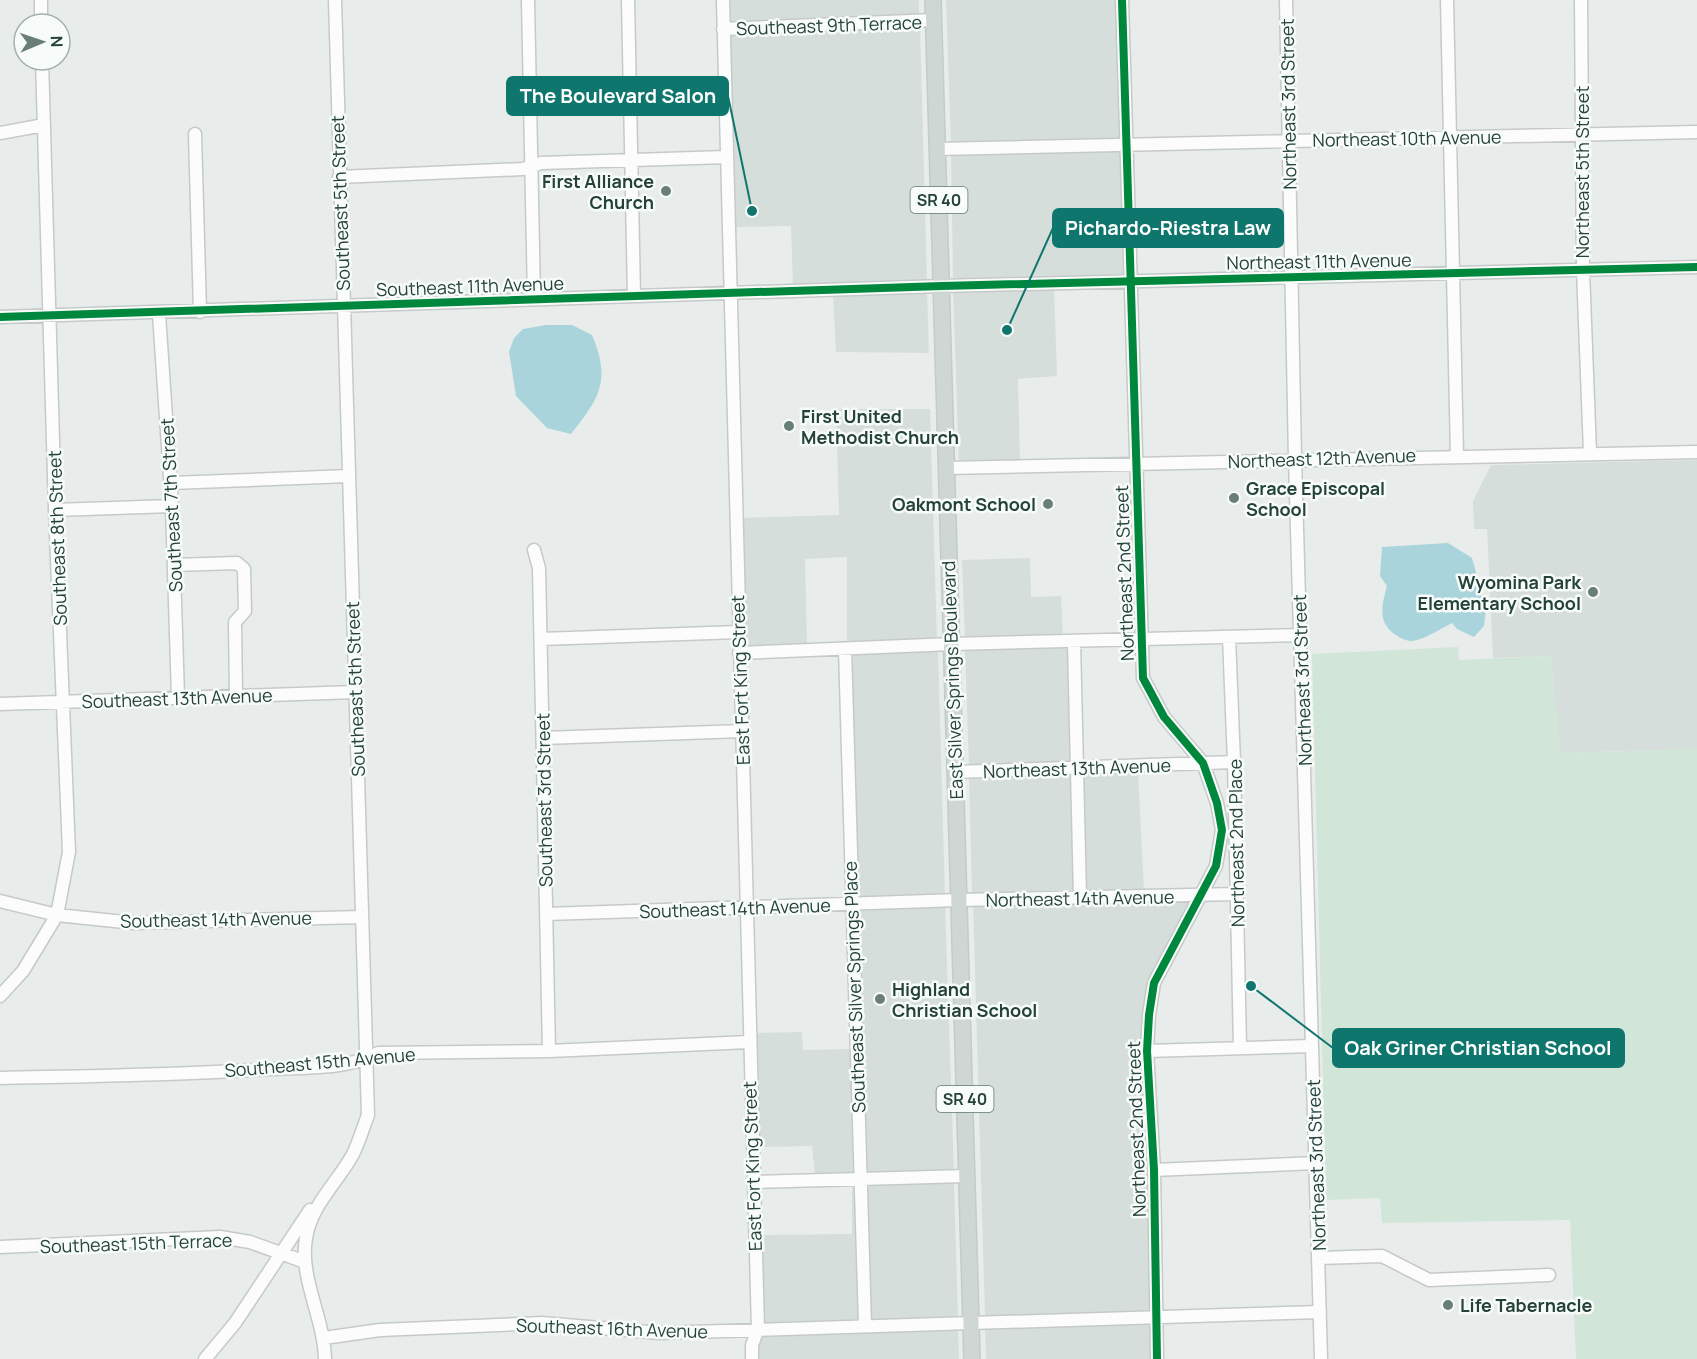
<svg xmlns="http://www.w3.org/2000/svg" width="1697" height="1359" font-family="Manrope,sans-serif">
	<style>
		.built { fill: #d6dedb }
		.green { fill: #d1e6d8 }
		.water { fill: #a9d4db }
		.lines { fill: none; stroke-linecap: round; stroke-linejoin: round }
		.minor-casing { stroke: #c5cac8; stroke-width: 15 }
		.major-casing { stroke: #c3ccc9; stroke-width: 18 }
		.minor { stroke: #fcfcfc; stroke-width: 12 }
		.major { stroke: #cfd7d5; stroke-width: 15 }
		.cycleway-casing { stroke: #f7fbf9; stroke-width: 11 }
		.cycleway { stroke: #00873e; stroke-width: 8 }
		.poi-dot { fill: #697e78; stroke: #f7fbf9; stroke-width: 2 }
		.labels { text-anchor: middle; dominant-baseline: central; stroke-width: 5; stroke-linejoin: round; paint-order: stroke }
		.shield { fill: #f7fbf9; stroke: #637a73; stroke-width: 1.5 }
		.shield-label { font-size: 16px; font-weight: bold; fill: #24423a }
		.street-label { font-size: 18px; fill: #24423a; stroke: #f7fbf9 }
		.poi-label { font-size: 18px; font-weight: bold; fill: #24423a; stroke: #f7fbf9; text-anchor: start }
		.leader { fill: none; stroke: #0f766e; stroke-width: 2 }
		.callout-dot { fill: #0f766e; stroke: #f7fbf9; stroke-width: 2 }
		.callout { fill: #0f766e; stroke: #0f766e; stroke-width: 2 }
		.callout-label { font-size: 20px; text-anchor: middle; font-weight: bold; fill: #fff }
	</style>
	<rect width="100%" height="100%" fill="#e8edeb"/>
	<path class="built" d="M 727,0 L 919,0 L 919,17 L 728,24 Z
		M 946,0 L 1117,0 L 1122,142 L 951,145 Z
		M 920,25 L 927,282 L 793,287 L 791,226 L 733,227 L 728,33 Z
		M 1122,150 L 1125,278 L 953,281 L 951,153 Z
		M 1054,288 L 1057,376 L 1018,379 L 1020,462 L 959,464 L 953,289 Z
		M 927,290 L 929,353 L 836,352 L 833,294 Z
		M 836,409 L 930,409 L 937,641 L 847,644 L 847,557 L 805,559 L 807,646 L 744,646 L 741,518 L 839,515 Z
		M 1697,460 L 1697,749 L 1560,753 L 1551,656 L 1493,658 L 1487,529 L 1474,529 L 1473,501 L 1491,465 Z
		M 1030,558 L 1031,597 L 1061,596 L 1063,638 L 965,640 L 962,560 Z
		M 1070,646 L 1074,764 L 969,768 L 965,648 Z
		M 938,649 L 945,896 L 855,899 L 850,653 Z
		M 1138,770 L 1144,893 L 1085,893 L 1083,772 Z
		M 1074,773 L 1075,893 L 972,895 L 969,776 Z
		M 1195,901 L 1150,982 L 1152,1313 L 985,1317 L 973,903 Z
		M 945,904 L 954,1173 L 864,1174 L 856,907 Z
		M 850,1031 L 855,1174 L 815,1175 L 812,1146 L 756,1147 L 753,1033 L 802,1032 L 803,1050 L 850,1049 Z
		M 954,1181 L 958,1318 L 869,1321 L 864,1182 Z
		M 852,1182 L 855,1182 L 860,1322 L 762,1325 L 759,1235 L 852,1234 Z
		M 1152,1321 L 1152,1359 L 986,1359 L 985,1325 Z
		M 958,1326 L 959,1359 L 757,1359 L 757,1346 L 761,1333 Z"/>
	<path class="green" d="M 1458,647 L 1459,660 L 1551,656 L 1560,753 L 1697,749 L 1697,1359 L 1576,1359 L 1570,1220 L 1382,1223 L 1380,1198 L 1326,1200 L 1312,654 Z"/>
	<path class="water" d="M 546,325 L 572,325 L 592,335 C 611,380 600,398 571,434 L 547,428 L 516,396 L 509,352 L 514,338 L 523,329 Z
		M 1448,543 L 1472,558 L 1486,608 L 1484,626 L 1474,637 L 1457,629 L 1452,623 C 1440,629 1426,639 1412,641 C 1407,641 1403,639 1399,637 C 1377,625 1381,607 1387,586 L 1380,576 L 1382,547 Z"/>
	<g class="lines">
		<g class="minor-casing">
			<path id="minor" d="M 41,0 L 41,24
				M 528,0 L 534,298
				M 628,0 L 634,295
				M 723,0 L 758,1329 L 752,1345 L 752,1359
				M 1122,0 L 1143,678 L 1164,717 L 1203,763 L 1217,803 L 1222,830 L 1216,866 L 1154,983 L 1149,1015 L 1147,1051 L 1154,1170 L 1157,1359
				M 1286,0 L 1295,459 L 1321,1359
				M 1447,0 L 1457,455
				M 1581,0 L 1583,271 L 1590,452
				M 723,29 L 934,20
				M 0,133 L 44,125
				M 195,134 L 200,312
				M 938,149 L 1697,132
				M 339,177 L 523,169 L 541,163 L 726,157
				M 159,314 L 172,506 L 178,697
				M 0,317 L 942,286 L 1697,267
				M 947,468 L 1697,452
				M 171,483 L 348,476
				M 55,510 L 172,506
				M 534,550 L 539,568 L 549,1051
				M 174,565 L 237,563 L 244,569 L 245,611 L 235,622 L 236,696
				M 1229,637 L 1234,762 L 1240,1048
				M 541,639 L 739,632
				M 1074,642 L 1080,897
				M 845,649 L 865,1325
				M 739,653 L 952,644 L 1301,635
				M 0,704 L 355,692
				M 544,738 L 742,731
				M 955,772 L 1234,762
				M 0,901 L 57,915 L 134,923 L 362,917
				M 547,914 L 959,900 L 1237,894
				M 0,996 L 23,971 L 57,915 L 69,852 L 55,510 L 42,60
				M 1147,1051 L 1312,1046
				M 0,1078 C 90,1076 181,1075 271,1069 C 306,1067 347,1070 378,1053 L 549,1051 L 749,1042
				M 1154,1170 L 1316,1163
				M 753,1182 L 967,1176
				M 0,1247 L 220,1237 L 250,1242 L 305,1262
				M 1319,1258 L 1382,1256 L 1429,1280 L 1549,1275
				M 324,1338 L 380,1330 L 542,1323 L 660,1333 L 1320,1312
				M 205,1359 L 235,1323 L 310,1210
				M 325,1359 C 324,1317 299,1278 306,1238 C 311,1205 338,1182 353,1154 C 359,1142 363,1128 368,1115 L 335,0"/>
		</g>
		<g class="major-casing">
			<path id="major" d="M 933,0 L 972,1359"/>
		</g>
		<use href="#minor" class="minor"/>
		<use href="#major" class="major"/>
		<g class="cycleway-casing">
			<path id="cycleway" d="M 1122,0 L 1143,678 L 1164,717 L 1203,763 L 1217,803 L 1222,830 L 1216,866 L 1154,983 L 1149,1015 L 1147,1051 L 1154,1170 L 1157,1359
				M 0,317 L 942,286 L 1697,267"/>
		</g>
		<use href="#cycleway" class="cycleway"/>
	</g>
	<g class="poi-dot">
		<circle cx="666" cy="191" r="6"/>
		<circle cx="789" cy="426" r="6"/>
		<circle cx="1234" cy="498" r="6"/>
		<circle cx="1048" cy="504" r="6"/>
		<circle cx="1593" cy="592" r="6"/>
		<circle cx="880" cy="999" r="6"/>
		<circle cx="1448" cy="1305" r="6"/>
	</g>
	<g class="labels">
		<g class="shield">
			<rect x="910.5" y="187" width="57" height="26" rx="4.5"/>
			<rect x="936.5" y="1086" width="57" height="26" rx="4.5"/>
		</g>
		<g class="shield-label">
			<text x="939" y="200">SR 40</text>
			<text x="965" y="1099">SR 40</text>
		</g>
		<g class="street-label">
			<text transform="translate(829 25) rotate(-2)">Southeast 9th Terrace</text>
			<text transform="translate(1288 104) rotate(-91)">Northeast 3rd Street</text>
			<text transform="translate(1407 138) rotate(-1)">Northeast 10th Avenue</text>
			<text transform="translate(1582 172) rotate(-90)">Northeast 5th Street</text>
			<text transform="translate(340 203) rotate(-92)">Southeast 5th Street</text>
			<text transform="translate(1319 261) rotate(-1)">Northeast 11th Avenue</text>
			<text transform="translate(470 286) rotate(-2)">Southeast 11th Avenue</text>
			<text transform="translate(1322 458) rotate(-2)">Northeast 12th Avenue</text>
			<text transform="translate(171 505) rotate(-93)">Southeast 7th Street</text>
			<text transform="translate(57 538) rotate(-92)">Southeast 8th Street</text>
			<text transform="translate(1124 573) rotate(-92)">Northeast 2nd Street</text>
			<text transform="translate(740 680) rotate(-92)">East Fort King Street</text>
			<text transform="translate(952 680) rotate(-92)">East Silver Springs Boulevard</text>
			<text transform="translate(1302 680) rotate(-92)">Northeast 3rd Street</text>
			<text transform="translate(355 689) rotate(-92)">Southeast 5th Street</text>
			<text transform="translate(177 698) rotate(-2)">Southeast 13th Avenue</text>
			<text transform="translate(1077 768) rotate(-2)">Northeast 13th Avenue</text>
			<text transform="translate(544 800) rotate(-91)">Southeast 3rd Street</text>
			<text transform="translate(1236 843) rotate(-91)">Northeast 2nd Place</text>
			<text transform="translate(1080 898) rotate(-1)">Northeast 14th Avenue</text>
			<text transform="translate(735 908) rotate(-2)">Southeast 14th Avenue</text>
			<text transform="translate(216 919) rotate(-1)">Southeast 14th Avenue</text>
			<text transform="translate(854 987) rotate(-92)">Southeast Silver Springs Place</text>
			<text transform="translate(320 1062) rotate(-5)">Southeast 15th Avenue</text>
			<text transform="translate(1136 1129) rotate(-92)">Northeast 2nd Street</text>
			<text transform="translate(1316 1165) rotate(-92)">Northeast 3rd Street</text>
			<text transform="translate(752 1166) rotate(-92)">East Fort King Street</text>
			<text transform="translate(136 1243) rotate(-2)">Southeast 15th Terrace</text>
			<text transform="translate(612 1328) rotate(2)">Southeast 16th Avenue</text>
		</g>
		<g class="poi-label">
			<text x="654" y="181" text-anchor="end">First Alliance<tspan x="654" dy="21">Church</tspan></text>
			<text x="801" y="416">First United<tspan x="801" dy="21">Methodist Church</tspan></text>
			<text x="1246" y="488">Grace Episcopal<tspan x="1246" dy="21">School</tspan></text>
			<text x="1036" y="504" text-anchor="end">Oakmont School</text>
			<text x="1581" y="582" text-anchor="end">Wyomina Park<tspan x="1581" dy="21">Elementary School</tspan></text>
			<text x="892" y="989">Highland<tspan x="892" dy="21">Christian School</tspan></text>
			<text x="1460" y="1305">Life Tabernacle</text>
		</g>
	</g>
	<path class="leader" d="M752 211L728 96M1007 330L1053 228M1251 986L1333 1048"/>
	<g class="callout-dot">
		<circle cx="752" cy="211" r="6"/>
		<circle cx="1007" cy="330" r="6"/>
		<circle cx="1251" cy="986" r="6"/>
	</g>
	<g class="callout">
		<rect x="507" y="77" width="221" height="38" rx="6"/>
		<rect x="1053" y="209" width="230" height="38" rx="6"/>
		<rect x="1333" y="1029" width="291" height="38" rx="6"/>
	</g>
	<g class="callout-label">
		<text x="618" y="103">The Boulevard Salon</text>
		<text x="1168" y="235">Pichardo-Riestra Law</text>
		<text x="1478" y="1055">Oak Griner Christian School</text>
	</g>
	<g transform="translate(42 42) rotate(88)"><circle r="28" fill="#f7fbf9" stroke="#a3b1ad" stroke-width="1.5"/>
	<path d="M0-4.5L10 22L0 15L-10 22Z" fill="#697e78"/>
	<text y="-9" font-size="16" font-weight="bold" text-anchor="middle" fill="#24423a">N</text>
	</g>
</svg>
